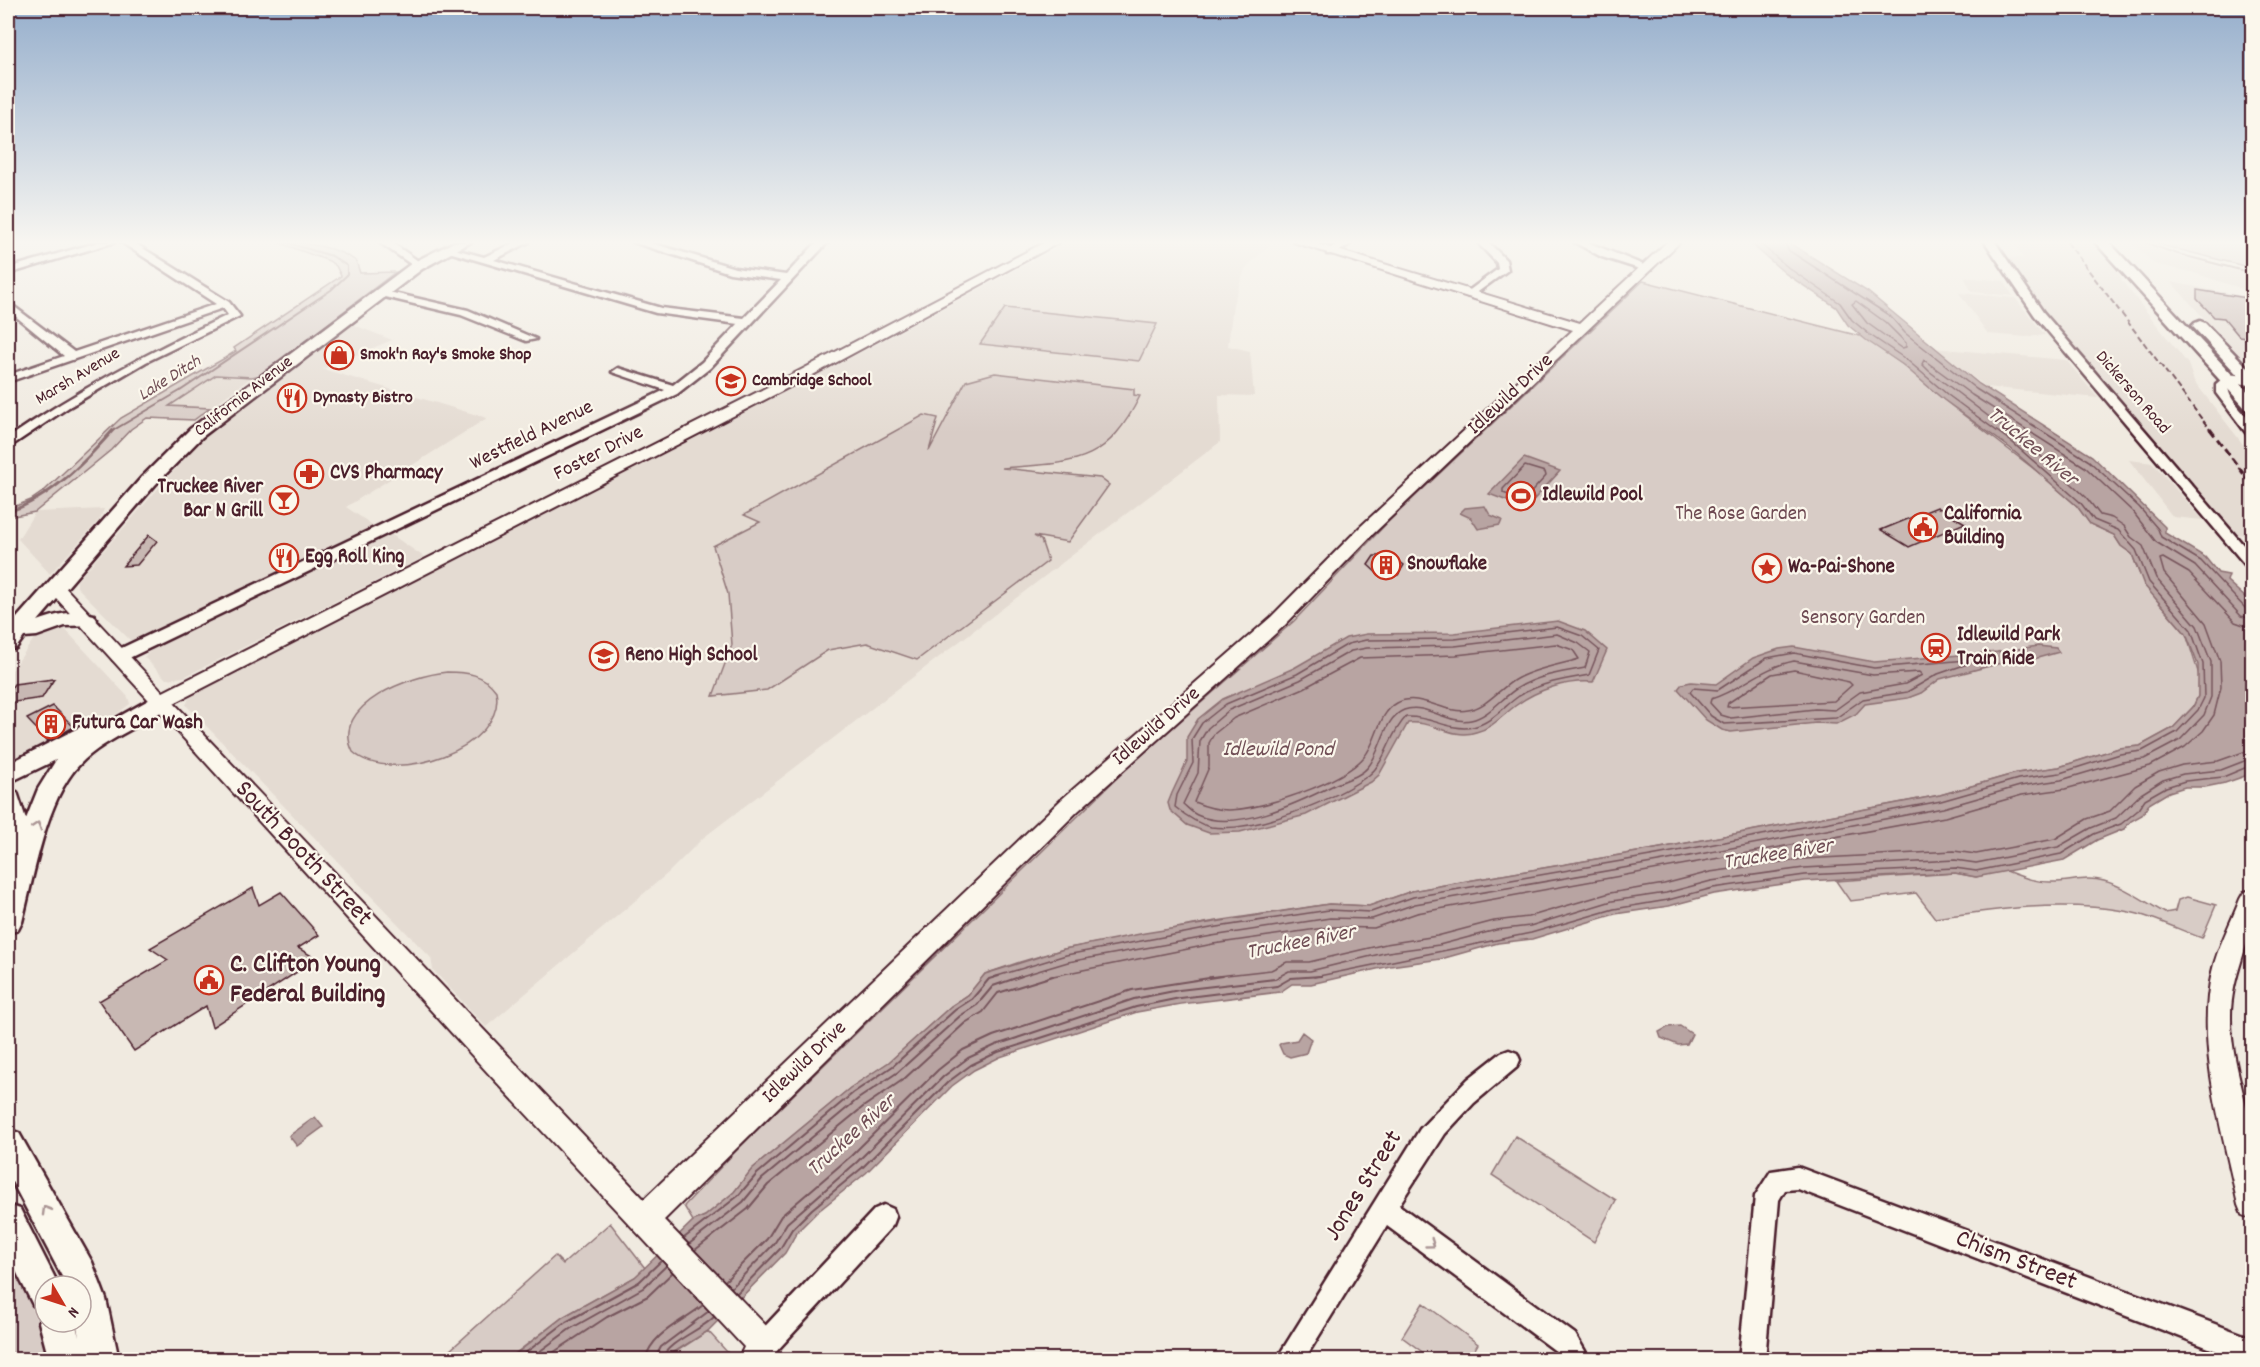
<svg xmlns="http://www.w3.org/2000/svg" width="2260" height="1367" font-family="Dekko,sans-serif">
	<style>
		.built { fill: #e4dbd2 }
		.green { fill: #d8ccc6; stroke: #917678; stroke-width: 1.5 }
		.water { fill: #b8a4a2; stroke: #8c6f72; stroke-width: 1.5 }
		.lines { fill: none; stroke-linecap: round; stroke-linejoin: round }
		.shore-far1 { stroke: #76545b; stroke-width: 1.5 }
		.shore { stroke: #76545b; stroke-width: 2 }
		.stream-far1 { stroke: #8c6f72; stroke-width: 2 }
		.stream { stroke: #8c6f72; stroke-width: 3 }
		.building { fill: #c8b8b3; stroke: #4a1f2b; stroke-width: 1.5 }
		.minor-casing { stroke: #4a1f2b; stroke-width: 5 }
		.tertiary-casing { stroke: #4a1f2b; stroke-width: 4 }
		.secondary-casing { stroke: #4a1f2b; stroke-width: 5 }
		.minor { fill: #fbf7ec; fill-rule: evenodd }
		.tertiary { fill: #fbf7ec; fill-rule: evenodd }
		.secondary { fill: #fbf7ec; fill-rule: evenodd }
		.rail-far1 { stroke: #4a1f2b; stroke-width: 2; stroke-dasharray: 6 3; stroke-linecap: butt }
		.rail { stroke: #4a1f2b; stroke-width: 3; stroke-dasharray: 8 4; stroke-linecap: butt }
		.oneway { stroke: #ab9695 }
		.labels { text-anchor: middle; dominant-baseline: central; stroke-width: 4.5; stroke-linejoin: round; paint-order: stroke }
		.far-poi-label { font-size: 18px; font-weight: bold; fill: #4a1f2b; stroke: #fbf7ec; text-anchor: start }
		.far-street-label { font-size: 18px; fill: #4a1f2b; stroke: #fbf7ec }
		.far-water-label { font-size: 18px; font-style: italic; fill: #704e55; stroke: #fbf7ec }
		.street-label { font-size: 21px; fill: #4a1f2b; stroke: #fbf7ec }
		.poi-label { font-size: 21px; font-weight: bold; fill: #4a1f2b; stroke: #fbf7ec; text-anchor: start }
		.park-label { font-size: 21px; fill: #6e4a52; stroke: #fbf7ec }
		.water-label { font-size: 22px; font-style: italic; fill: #704e55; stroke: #fbf7ec }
		.near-street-label { font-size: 26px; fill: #4a1f2b; stroke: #fbf7ec }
		.near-poi-label { font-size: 26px; font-weight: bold; fill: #4a1f2b; stroke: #fbf7ec; text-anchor: start }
	</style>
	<rect width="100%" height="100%" fill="#f0eae0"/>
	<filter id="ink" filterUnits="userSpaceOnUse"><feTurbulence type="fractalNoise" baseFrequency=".0167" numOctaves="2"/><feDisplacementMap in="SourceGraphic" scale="12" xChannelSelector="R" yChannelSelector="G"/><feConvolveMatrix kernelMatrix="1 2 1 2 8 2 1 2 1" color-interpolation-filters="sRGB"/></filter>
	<g filter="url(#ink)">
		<path class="built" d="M 1067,242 L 1272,242 L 1245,269 L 1233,304 L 1228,346 L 1250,351 L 1254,396 L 1219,395 L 1220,442 L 703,838 L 668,873 L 486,1027 L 433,970 L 431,958 L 186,705 L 189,698 L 201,691 L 835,366 Z
			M 2014,242 L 2094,242 L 2117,268 L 2122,281 L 2188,364 L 2194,381 L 2252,456 L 2252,536 L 2235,534 L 2048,315 L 2003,257 L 2023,258 Z
			M 2131,242 L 2139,242 L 2166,253 L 2252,275 L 2252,292 L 2191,272 L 2154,264 Z
			M 1964,277 L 2004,281 L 2013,296 L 1972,292 Z
			M 2171,282 L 2252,298 L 2252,368 L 2202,316 Z
			M 1959,293 L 2015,298 L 2045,335 L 2026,337 L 1988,334 Z
			M 349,323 L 392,340 L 323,369 L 487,418 L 346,507 L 377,528 L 139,640 L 130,640 L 77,587 L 77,581 L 198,443 L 221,422 Z
			M 1933,348 L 2066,360 L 2098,398 L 1986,387 Z
			M 216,375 L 252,377 L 210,408 L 168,406 Z
			M 2129,460 L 2153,463 L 2203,520 L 2173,517 Z
			M 104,509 L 100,519 L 50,574 L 18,539 L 35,512 Z
			M 389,533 L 424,557 L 184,677 L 166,679 L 144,657 L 154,647 Z
			M 62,626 L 128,697 L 130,704 L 118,713 L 8,769 L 8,676 L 38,633 Z"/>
		<path class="green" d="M 277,242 C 303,242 335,246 356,261 L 360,273 L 395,272 L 261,375 L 252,377 L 216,375 L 169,406 L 210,408 L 194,420 L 147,418 L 131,429 L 111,450 L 35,512 L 8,517 L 8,509 L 31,500 L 44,491 L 121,418 L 225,358 L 236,351 L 234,348 L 341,276 L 336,266 L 329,261 Z
			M 2156,242 L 2252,242 L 2252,268 L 2165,246 Z
			M 1643,281 L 1864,337 L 1903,365 L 1944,400 L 2038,472 L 2077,506 L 2090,524 L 2114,535 L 2121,546 L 2132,554 L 2139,573 L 2156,599 L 2186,634 L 2199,675 L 2198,696 L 2193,707 L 2173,728 L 2140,746 L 2119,748 L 2059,767 L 2017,773 L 1940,795 L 1655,849 L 1450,884 L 1412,891 L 1369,906 L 1329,904 L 1210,922 L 1064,949 L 1020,962 L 985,974 L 968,995 L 951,1006 L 889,1062 L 850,1088 L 752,1169 L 734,1192 L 705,1216 L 693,1221 L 684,1206 L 736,1151 L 1125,770 L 1294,621 L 1386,524 Z
			M 1005,308 L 1157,324 L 1139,361 L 980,344 Z
			M 995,373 L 1134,389 L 1134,395 L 1140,396 C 1105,467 1073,462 1002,468 L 1100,478 L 1109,485 L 1068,542 L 1034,536 L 1041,540 L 1048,561 L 917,660 L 867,643 L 828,650 L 767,690 L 713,696 L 732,645 L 728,594 L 713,546 L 760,522 L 744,515 L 924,415 L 938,418 L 929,451 L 966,381 Z
			M 447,672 C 467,672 484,674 496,691 C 508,748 391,787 353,752 C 329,704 413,675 447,672 Z
			M 2004,870 C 2020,876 2036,883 2053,882 C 2071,882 2086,876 2104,881 C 2126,887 2145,902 2165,913 L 2175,911 L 2178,900 L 2187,897 L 2216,905 L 2202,938 C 2177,929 2150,915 2124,911 C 2061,900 1998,909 1935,918 L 1916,893 L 1850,901 L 1836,881 L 1955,873 L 1976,877 Z
			M 1515,1136 L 1616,1200 L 1594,1242 L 1492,1175 Z
			M 610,1223 L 645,1268 L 635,1277 L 563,1317 L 508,1359 L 439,1360 L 555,1256 L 563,1264 Z
			M 8,1251 C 27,1286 43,1320 49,1359 L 8,1359 Z
			M 1423,1303 L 1478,1344 L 1469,1359 L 1432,1359 L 1402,1337 Z
			M 708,1331 L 728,1353 L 728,1360 L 663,1360 Z"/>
		<path class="water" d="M 1749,242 L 1788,242 L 1868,292 L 1979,384 L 2092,456 L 2165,527 L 2165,533 L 2205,557 L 2218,573 L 2229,575 L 2227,581 L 2247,599 L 2252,610 L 2252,769 L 2245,776 L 2225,783 L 2205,787 L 2185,787 L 2169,792 L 2149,804 L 2142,815 L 2131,821 L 2124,829 L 2097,840 L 2064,860 L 1976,877 L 1955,873 L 1805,881 L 1714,894 L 1669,906 L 1615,914 L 1532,939 L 1498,943 L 1441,959 L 1390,966 L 1311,984 L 1292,984 L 1280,992 L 1181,1004 L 1137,1012 L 1000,1057 L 974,1070 L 952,1086 L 866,1173 L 816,1213 L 797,1232 L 785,1253 L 708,1331 L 663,1359 L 508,1360 L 563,1317 L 635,1277 L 693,1221 L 705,1216 L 734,1192 L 752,1169 L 850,1088 L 889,1062 L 951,1006 L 968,995 L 985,974 L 1064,949 L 1145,933 L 1329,904 L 1369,906 L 1412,891 L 1450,884 L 1655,849 L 1940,795 L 2017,773 L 2059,767 L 2119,748 L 2140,746 L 2173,728 L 2193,707 L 2198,696 L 2198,665 L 2186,634 L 2144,585 L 2132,554 L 2121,546 L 2114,535 L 2090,524 L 2077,506 L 2010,448 L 1944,400 L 1903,365 L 1866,340 L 1848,325 L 1836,307 L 1786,274 Z
			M 1524,458 L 1560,471 L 1526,508 L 1489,494 Z
			M 1485,506 L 1490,515 L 1502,520 L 1500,525 L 1478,529 L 1471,518 L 1460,513 L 1465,508 Z
			M 1558,621 L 1585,631 L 1607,650 L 1593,682 C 1566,680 1536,690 1515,706 C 1502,716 1492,728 1476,732 C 1452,740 1431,720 1408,723 L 1379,775 L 1371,782 L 1306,815 L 1240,832 L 1209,833 L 1187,825 L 1170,810 L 1168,803 L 1172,793 L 1187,761 L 1187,737 L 1198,719 L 1223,699 L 1294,668 L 1346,638 L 1367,634 L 1454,633 Z
			M 2038,646 L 2056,648 L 2059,652 L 2034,659 L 2005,662 L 1940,679 L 1921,693 L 1908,698 L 1865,704 L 1856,714 L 1836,724 L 1816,723 L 1731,732 L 1722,730 L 1706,720 L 1678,689 L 1682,684 L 1691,682 L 1716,684 L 1753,658 L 1779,649 L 1794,647 L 1874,662 L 1997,652 Z
			M 1680,1026 L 1692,1034 L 1687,1044 L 1678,1045 L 1661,1038 L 1659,1032 L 1668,1027 Z
			M 1302,1032 L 1311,1039 L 1306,1053 L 1290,1057 L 1283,1054 L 1279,1045 L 1281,1043 L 1297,1040 Z
			M 315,1117 L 323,1127 L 297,1146 L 289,1136 Z"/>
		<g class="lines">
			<path class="shore-far1" d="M 1785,242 L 1788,250 L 1890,316 L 1905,333 L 1976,389 L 2089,461 L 2139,507 L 2158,529 L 2161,537 L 2201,561 L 2246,609 L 2252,612
				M 1856,301 L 1885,322 L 1906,343 L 1906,347 L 1902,348 L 1867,323 L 1852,304 Z
				M 1525,466 L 1545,472 L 1546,476 L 1524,500 L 1503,493 L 1503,489 Z
				M 1557,627 L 1582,636 L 1599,650 L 1589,675 C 1565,679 1540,683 1519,696 C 1504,706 1492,723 1473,727 C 1450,732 1429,715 1406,717 C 1389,734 1387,760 1369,775 C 1334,800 1255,833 1211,827 C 1197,824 1186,816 1175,807 L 1177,795 L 1193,763 L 1192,739 L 1202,723 L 1226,704 L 1297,674 L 1348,644 L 1366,640 L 1455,639 Z
				M 1557,634 L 1578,643 L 1590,652 L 1585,668 C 1561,672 1536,676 1516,689 C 1501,699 1489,716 1471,720 C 1448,725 1426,702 1404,710 C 1383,718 1382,751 1368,767 C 1360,777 1344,780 1332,786 C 1298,803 1235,833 1197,815 C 1192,813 1187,807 1183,804 L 1198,773 L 1200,741 L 1208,728 L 1229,710 L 1300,680 L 1351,651 L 1367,648 L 1455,646 Z
				M 1556,644 L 1573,650 L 1579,659 C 1559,665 1537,668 1518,678 C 1500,687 1488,707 1468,710 C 1445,715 1420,691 1397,703 C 1377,714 1378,741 1364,757 C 1342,783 1263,809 1229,810 C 1216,810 1206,807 1194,802 L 1209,767 L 1209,743 L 1214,734 L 1234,718 L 1304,688 L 1360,658 L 1456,655 Z
				M 1794,653 L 1874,668 L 1967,660 L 1970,663 L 1938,674 L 1907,692 L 1863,699 L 1836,718 L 1724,724 L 1711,716 L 1690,692 L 1693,688 L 1718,690 L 1767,658 Z
				M 1794,661 L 1873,675 L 1919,672 L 1922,675 L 1905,684 L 1860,692 L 1835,710 L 1815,709 L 1731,718 L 1721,715 L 1710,703 L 1711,699 C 1741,690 1762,667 1794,661 Z
				M 1794,670 L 1849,682 L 1852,685 L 1834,701 L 1727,707 L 1728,703 L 1772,674 Z
				M 994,977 L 1066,955 L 1211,928 L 1329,910 L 1371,912 L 1413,897 L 1656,855 L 1941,801 L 2018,779 L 2060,773 L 2120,754 L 2142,751 L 2177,732 L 2198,710 L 2204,698 L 2203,664 L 2191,630 L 2149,582 L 2136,550 L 2118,530 L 2094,520 L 2080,502 L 2013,443 L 1948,395 L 1907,360 L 1870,335 L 1852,320 L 1840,303 L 1790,269 L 1758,242
				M 1018,977 L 1068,962 L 1212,936 L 1330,918 L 1372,919 L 1415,904 L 1658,862 L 1943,808 L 2020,786 L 2061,780 L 2122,762 L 2144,759 L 2180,740 L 2204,715 L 2211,697 L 2211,662 L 2197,626 L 2156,578 L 2143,546 L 2131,537 L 2124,526 L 2112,518 L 2100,515 L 2086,497 L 2047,461 L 1929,371 L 1922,364 L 1924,360 L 1972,395 L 2085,467 L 2133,512 L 2156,542 L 2195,566 L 2241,616 L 2252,619
				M 1048,977 L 1213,944 L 1331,927 L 1374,928 L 1417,913 L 1945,817 L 2022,795 L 2065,789 L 2150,766 L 2185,747 L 2203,731 L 2214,715 L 2221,687 L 2220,661 L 2206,623 L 2164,573 L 2160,559 L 2163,558 L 2189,573 L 2235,622 L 2252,628
				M 1209,977 L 1271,970 L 1287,962 L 1309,962 L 1386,944 L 1437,936 L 1494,921 L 1528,917 L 1610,893 L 1664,884 L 1710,872 L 1803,859 L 1954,851 L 1976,854 L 2055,839 L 2087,819 L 2110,811 L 2135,786 L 2159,772 L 2182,765 L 2218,761 L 2252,749
				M 1278,977 L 1289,971 L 1310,971 L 1388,952 L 1439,945 L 1496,930 L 1530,926 L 1612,901 L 1666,893 L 1711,881 L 1804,868 L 1955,860 L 1976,863 L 2058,847 L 2091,828 L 2116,818 L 2141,794 L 2163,780 L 2183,774 L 2221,770 L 2252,758
				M 1314,977 L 1531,933 L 1614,909 L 1668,900 L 1713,888 L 1805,875 L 1955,868 L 1976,871 L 2061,854 L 2094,834 L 2121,824 L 2137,811 L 2145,799 L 2166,787 L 2185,781 L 2223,777 L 2252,765"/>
			<path class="shore" d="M 684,1238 L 738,1196 L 757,1174 L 853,1093 L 893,1066 L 955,1010 L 972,999 L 989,979 L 999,976
				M 689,1244 L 743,1202 L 762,1179 L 858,1099 L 898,1072 L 960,1016 L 977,1005 L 993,986 L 1022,976
				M 695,1250 L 748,1209 L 768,1185 L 863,1107 L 904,1079 L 965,1023 L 983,1012 L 998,993 L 1053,976
				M 725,1281 L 767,1239 L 781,1216 L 851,1156 L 938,1070 L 963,1050 L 993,1036 L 1132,990 L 1222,976
				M 731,1288 L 774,1244 L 787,1223 L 857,1162 L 944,1076 L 968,1058 L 996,1045 L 1134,999 L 1179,990 L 1275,979 L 1281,976
				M 737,1293 L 780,1249 L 792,1229 L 812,1209 L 862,1168 L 948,1082 L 971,1065 L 998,1052 L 1136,1007 L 1180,998 L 1277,986 L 1291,978 L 1321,976
				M 516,1360 L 566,1322 L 639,1282 L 661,1261
				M 528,1360 L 570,1329 L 643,1288 L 666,1266
				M 542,1360 L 607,1317 L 648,1296 L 672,1273
				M 645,1360 C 652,1332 683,1322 703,1305
				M 654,1360 L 661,1347 L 709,1311
				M 661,1360 C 668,1341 700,1331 714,1317"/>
			<path class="stream-far1" d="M 2144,242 L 2174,253 L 2252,273
				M 112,431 L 180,391 L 331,290 L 347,275 L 347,266 L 332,256 L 284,242"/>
			<path class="stream" d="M 8,512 C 51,498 85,462 114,429"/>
		</g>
		<path class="building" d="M 2197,290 L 2253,299 L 2253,338 L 2239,336 L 2224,318 L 2214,317 L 2197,299 Z
			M 1937,507 L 1965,523 L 1909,547 L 1881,530 Z
			M 149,535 L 157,541 L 137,565 L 123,566 Z
			M 1374,556 L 1392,556 L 1404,565 L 1398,575 L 1379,575 L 1368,565 Z
			M 54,679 L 42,698 L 8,703 L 8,693 L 14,684 Z
			M 53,706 L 74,727 L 48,741 L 27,719 Z
			M 253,888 L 259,905 L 281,892 L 319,935 L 298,948 L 317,959 L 212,1027 L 206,1006 L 134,1051 L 99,1001 L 168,960 L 150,948 Z"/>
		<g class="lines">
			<g class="minor-casing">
				<path id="minor" d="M 99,242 L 115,242 L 8,274 L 8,268 Z
					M 121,242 L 133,242 L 229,302 L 240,316 L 146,362 L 69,407 L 8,448 L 8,438 C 78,390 151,351 228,315 L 223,308 L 8,382 L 8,375 L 64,356 L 8,310 L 8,302 L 74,352 L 216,304 Z
					M 379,242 L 391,242 L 424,265 L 415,267 Z
					M 516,242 L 529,242 L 494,260 L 661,308 L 744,318 L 781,280 L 730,273 L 633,242 L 648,242 L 735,268 L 786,275 L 817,242 L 828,242 L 710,368 L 677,394 L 125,660 L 113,660 L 111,656 L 113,652 L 665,390 L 612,372 L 618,368 L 673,385 L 702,362 L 738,324 L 656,313 L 442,250 L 447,247 L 484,257 Z
					M 1341,242 L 1353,242 L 1335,254 L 1327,254 L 1327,250 Z
					M 1477,242 L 1488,242 L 1506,260 L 1508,270 L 1471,297 L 1467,296 L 1467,292 L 1498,269 L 1497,263 Z
					M 1574,242 L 1587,242 L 1651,268 L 1646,271 L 1602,257 Z
					M 1985,242 L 1995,242 L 2043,312 L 2252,555 L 2252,568 L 2247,567 L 2035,316 Z
					M 380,290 L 468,310 L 536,339 L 526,341 L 461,315 L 376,295 L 375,293 Z
					M 2228,374 L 2234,378 L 2228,385 C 2228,405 2252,412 2252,435 L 2247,434 L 2216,393 L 2216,384 Z
					M 1509,1050 L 1517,1053 L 1520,1060 L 1517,1067 L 1474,1103 L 1445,1134 L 1399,1205 L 1575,1334 L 1585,1351 L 1584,1360 L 1558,1360 L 1557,1352 L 1387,1226 L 1304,1360 L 1276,1360 L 1420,1129 L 1468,1079 L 1501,1053 Z
					M 1798,1167 L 2252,1338 L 2252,1360 L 2240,1360 L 1798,1189 L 1785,1190 L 1779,1200 L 1765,1360 L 1739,1360 L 1755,1196 L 1771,1171 Z
					M 884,1205 L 893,1209 L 896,1217 L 893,1225 L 773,1355 L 764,1359 L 755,1355 L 751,1346 L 755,1337 L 875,1209 Z"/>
			</g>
			<g class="tertiary-casing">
				<path id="tertiary" d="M 1045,242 L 1060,242 L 811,376 L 174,703 L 644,1199 L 1062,799 L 1271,617 L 1360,527 L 1573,330 L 1293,242 L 1311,242 L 1580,323 L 1667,242 L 1680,242 L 1372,535 L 1285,625 L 1078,811 L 664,1220 L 775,1335 L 779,1346 L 773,1360 L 738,1360 L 744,1347 L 488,1073 L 47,588 L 50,584 L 62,584 L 163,692 L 801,370 Z
					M 2228,374 L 2252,377 L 2252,385 L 2223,381 L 2221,378 Z
					M 2252,890 C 2258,937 2230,971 2231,1019 C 2231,1061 2248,1100 2252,1141 C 2255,1165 2255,1195 2252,1219 L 2242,1215 L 2238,1205 C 2223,1132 2195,1046 2212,972 C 2217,948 2231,923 2240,899 L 2244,892 Z"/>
			</g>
			<g class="secondary-casing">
				<path id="secondary" d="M 454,242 L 471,242 L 422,269 L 202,437 L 155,485 L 38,621 C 57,614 73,610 94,615 L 97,620 L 94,625 L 65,626 L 37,636 L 24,637 L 16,648 L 8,650 L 8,628 L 142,477 L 190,429 L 412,263 Z
					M 2095,242 L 2109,242 L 2252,396 L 2252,410 L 2246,409 Z
					M 2200,321 L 2205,323 L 2252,372 L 2252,386 L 2246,384 L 2195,329 L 2192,326 L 2195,323 Z
					M 161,693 L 169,696 L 172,701 L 169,706 C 142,727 104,739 80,764 C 46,798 34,876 22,922 L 18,930 L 8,933 L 8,789 L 17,792 L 26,819 L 38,789 L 56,760 L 8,783 L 8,764 L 80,727 L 88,725 L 97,729 Z
					M 8,1129 L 19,1133 L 92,1262 L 106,1299 L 119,1360 L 49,1360 L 39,1322 L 44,1310 L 33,1305 L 8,1255 L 8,1205 L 20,1209 L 59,1286 L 45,1286 L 45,1322 L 75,1322 L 79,1337 L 76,1322 L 81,1322 L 81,1286 L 67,1286 L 8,1174 Z"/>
			</g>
			<use href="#minor" class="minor"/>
			<use href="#tertiary" class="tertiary"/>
			<use href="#secondary" class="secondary"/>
			<path class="rail-far1" d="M 2067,242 L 2211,431"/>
			<path class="rail" d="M 2210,429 L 2252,485"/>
		</g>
		<defs><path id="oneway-chevron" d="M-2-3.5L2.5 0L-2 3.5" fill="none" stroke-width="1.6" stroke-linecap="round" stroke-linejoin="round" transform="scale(1.5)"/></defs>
		<g class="oneway">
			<use href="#oneway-chevron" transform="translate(37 826) rotate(-72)"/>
			<use href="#oneway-chevron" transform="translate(46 1210) rotate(-120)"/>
			<use href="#oneway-chevron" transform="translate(1431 1244) rotate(36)"/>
		</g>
	</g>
	<linearGradient id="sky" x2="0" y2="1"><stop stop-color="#95aecc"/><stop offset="0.56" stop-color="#f8f6f1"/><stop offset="1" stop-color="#f8f6f1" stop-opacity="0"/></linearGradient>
	<rect width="2260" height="433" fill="url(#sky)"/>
	<defs>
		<g id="shop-ring" transform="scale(1.5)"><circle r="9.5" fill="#fbf7ec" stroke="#c8321e" stroke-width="1.5"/><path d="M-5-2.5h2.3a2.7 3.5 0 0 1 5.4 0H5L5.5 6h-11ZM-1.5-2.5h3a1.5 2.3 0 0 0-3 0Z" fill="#c8321e"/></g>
		<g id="school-ring" transform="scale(1.5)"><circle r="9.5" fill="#fbf7ec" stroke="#c8321e" stroke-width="1.5"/><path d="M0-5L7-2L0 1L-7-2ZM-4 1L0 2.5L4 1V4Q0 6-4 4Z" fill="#c8321e"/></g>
		<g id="restaurant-ring" transform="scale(1.5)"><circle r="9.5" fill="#fbf7ec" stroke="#c8321e" stroke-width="1.5"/><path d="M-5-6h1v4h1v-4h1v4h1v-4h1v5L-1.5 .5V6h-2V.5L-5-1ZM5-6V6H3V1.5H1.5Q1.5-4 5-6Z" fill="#c8321e"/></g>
		<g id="pharmacy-ring" transform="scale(1.5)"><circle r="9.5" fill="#fbf7ec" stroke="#c8321e" stroke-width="1.5"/><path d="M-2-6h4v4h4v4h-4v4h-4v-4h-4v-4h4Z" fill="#c8321e"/></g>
		<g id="stadium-ring" transform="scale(1.5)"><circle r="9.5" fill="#fbf7ec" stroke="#c8321e" stroke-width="1.5"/><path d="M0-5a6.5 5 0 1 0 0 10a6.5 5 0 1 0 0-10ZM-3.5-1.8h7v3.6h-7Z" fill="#c8321e"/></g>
		<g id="bar-ring" transform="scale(1.5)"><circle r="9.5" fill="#fbf7ec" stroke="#c8321e" stroke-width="1.5"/><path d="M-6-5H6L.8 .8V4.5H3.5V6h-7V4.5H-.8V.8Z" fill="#c8321e"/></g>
		<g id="civic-ring" transform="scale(1.5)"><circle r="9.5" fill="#fbf7ec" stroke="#c8321e" stroke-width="1.5"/><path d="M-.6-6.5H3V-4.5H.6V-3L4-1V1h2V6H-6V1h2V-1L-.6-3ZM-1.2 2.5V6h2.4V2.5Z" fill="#c8321e"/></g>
		<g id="building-ring" transform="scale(1.5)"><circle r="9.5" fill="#fbf7ec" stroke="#c8321e" stroke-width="1.5"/><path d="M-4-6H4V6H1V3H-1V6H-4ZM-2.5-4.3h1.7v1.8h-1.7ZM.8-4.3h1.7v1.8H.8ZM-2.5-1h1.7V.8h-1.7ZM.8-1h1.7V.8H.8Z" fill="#c8321e"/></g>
		<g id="sight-ring" transform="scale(1.5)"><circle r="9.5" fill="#fbf7ec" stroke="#c8321e" stroke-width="1.5"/><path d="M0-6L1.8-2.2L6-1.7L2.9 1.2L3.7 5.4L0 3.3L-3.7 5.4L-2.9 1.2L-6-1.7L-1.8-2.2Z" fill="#c8321e"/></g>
		<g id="station-ring" transform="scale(1.5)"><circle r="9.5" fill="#fbf7ec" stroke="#c8321e" stroke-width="1.5"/><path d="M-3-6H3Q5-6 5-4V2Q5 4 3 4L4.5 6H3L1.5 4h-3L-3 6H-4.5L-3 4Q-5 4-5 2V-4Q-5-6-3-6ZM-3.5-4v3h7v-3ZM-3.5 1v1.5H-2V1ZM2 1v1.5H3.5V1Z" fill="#c8321e"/></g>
	</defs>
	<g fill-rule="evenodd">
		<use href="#shop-ring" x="339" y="355"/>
		<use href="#school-ring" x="731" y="381"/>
		<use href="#restaurant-ring" x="292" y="398"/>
		<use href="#pharmacy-ring" x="309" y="474"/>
		<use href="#stadium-ring" x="1521" y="496"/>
		<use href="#bar-ring" x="284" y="500"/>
		<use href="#civic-ring" x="1923" y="527"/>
		<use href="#restaurant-ring" x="284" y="558"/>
		<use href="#building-ring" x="1386" y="565"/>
		<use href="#sight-ring" x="1767" y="568"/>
		<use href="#station-ring" x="1936" y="648"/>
		<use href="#school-ring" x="604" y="656"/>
		<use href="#building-ring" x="51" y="724"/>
		<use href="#civic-ring" x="209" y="980"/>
	</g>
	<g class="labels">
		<g class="far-poi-label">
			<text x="360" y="355">Smok'n Ray's Smoke Shop</text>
			<text x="752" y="381">Cambridge School</text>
			<text x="313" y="398">Dynasty Bistro</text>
		</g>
		<g class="far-street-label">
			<text transform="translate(78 377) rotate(-31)">Marsh Avenue</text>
			<text transform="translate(2132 393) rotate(49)">Dickerson Road</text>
			<text transform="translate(244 397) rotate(-38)">California Avenue</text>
		</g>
		<g class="far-water-label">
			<text transform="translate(170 379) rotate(-32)">Lake Ditch</text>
		</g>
		<g class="street-label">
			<text transform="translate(1511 395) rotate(-43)">Idlewild Drive</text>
			<text transform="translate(532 436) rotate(-26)">Westfield Avenue</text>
			<text transform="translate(599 454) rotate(-27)">Foster Drive</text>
			<text transform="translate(1157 727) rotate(-41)">Idlewild Drive</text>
			<text transform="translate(805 1063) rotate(-44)">Idlewild Drive</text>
		</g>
		<g class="poi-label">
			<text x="330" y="474">CVS Pharmacy</text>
			<text x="263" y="488" text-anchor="end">Truckee River<tspan x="263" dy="24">Bar N Grill</tspan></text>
			<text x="1542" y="496">Idlewild Pool</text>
			<text x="1944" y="515">California<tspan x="1944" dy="24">Building</tspan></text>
			<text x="305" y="558">Egg Roll King</text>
			<text x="1407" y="565">Snowflake</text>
			<text x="1788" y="568">Wa-Pai-Shone</text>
			<text x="1957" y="636">Idlewild Park<tspan x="1957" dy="24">Train Ride</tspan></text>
			<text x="625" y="656">Reno High School</text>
			<text x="72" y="724">Futura Car Wash</text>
		</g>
		<g class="park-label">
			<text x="1741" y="515">The Rose Garden</text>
			<text x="1863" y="619">Sensory Garden</text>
		</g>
		<g class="water-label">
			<text transform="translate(2032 447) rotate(40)">Truckee River</text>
			<text x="1278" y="750">Idlewild Pond</text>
			<text transform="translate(1778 855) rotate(-9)">Truckee River</text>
			<text transform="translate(1301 943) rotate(-11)">Truckee River</text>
			<text transform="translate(852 1136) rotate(-42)">Truckee River</text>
		</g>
		<g class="near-street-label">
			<text transform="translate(303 854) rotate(47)">South Booth Street</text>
			<text transform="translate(1364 1186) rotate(-58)">Jones Street</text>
			<text transform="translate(2016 1261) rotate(21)">Chism Street</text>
		</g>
		<g class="near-poi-label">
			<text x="230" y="965">C. Clifton Young<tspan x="230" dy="30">Federal Building</tspan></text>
		</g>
	</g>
	<rect width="2260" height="1367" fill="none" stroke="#fbf7ec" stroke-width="30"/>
	<rect x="15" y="15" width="2230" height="1337" fill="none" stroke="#4a1f2b" stroke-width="2" filter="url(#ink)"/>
	<g transform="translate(63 1304) rotate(129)"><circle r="28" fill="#fbf7ec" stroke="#b4a19f" stroke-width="1.5"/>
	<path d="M0-4.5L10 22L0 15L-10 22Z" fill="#c8321e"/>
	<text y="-9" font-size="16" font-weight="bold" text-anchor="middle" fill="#4a1f2b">N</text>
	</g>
</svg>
